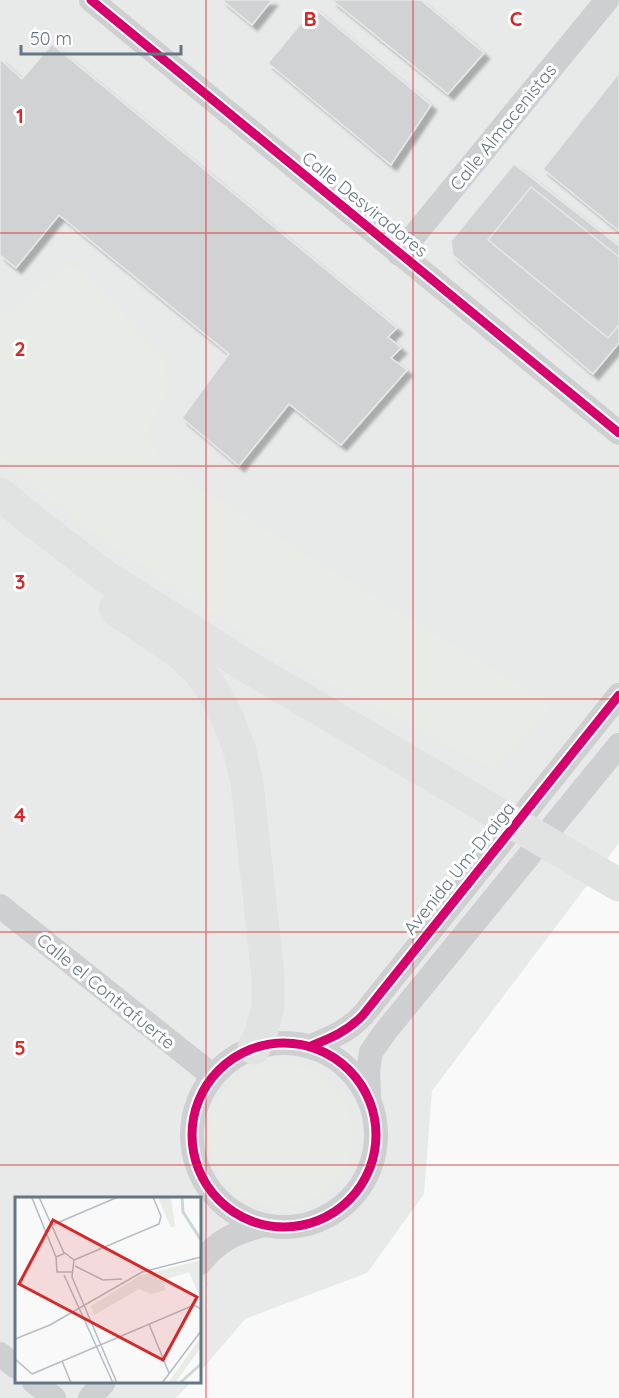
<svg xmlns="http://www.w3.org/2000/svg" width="619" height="1398" font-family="Quicksand,sans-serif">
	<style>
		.built { fill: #e8e9e9 }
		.green { fill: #e8ebe6 }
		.building { fill: #d0d2d3; stroke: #e8e8e8; stroke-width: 1.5; filter: url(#shadow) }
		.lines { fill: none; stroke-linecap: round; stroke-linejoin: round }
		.minor { stroke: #cecfd0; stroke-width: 24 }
		.primary { stroke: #e1e2e2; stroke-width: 33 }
		.cycleway-casing { stroke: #fff; stroke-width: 13 }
		.cycleway { stroke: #d6006c; stroke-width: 9 }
		.grid { fill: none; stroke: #d62828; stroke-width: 1.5; stroke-opacity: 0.55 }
		.labels { text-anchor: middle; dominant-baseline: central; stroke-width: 6; stroke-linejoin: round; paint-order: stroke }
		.street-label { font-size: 18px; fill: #657683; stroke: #fff }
		.inset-river { fill: none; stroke: #ced6d9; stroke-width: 3 }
		.inset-road { fill: none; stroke: #b5bdc3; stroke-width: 1.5 }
		.view { fill: #d62828; fill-opacity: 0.15; stroke: #d62828; stroke-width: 3 }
		.inset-edge { fill: none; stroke: #657683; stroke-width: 3 }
		.grid-label { font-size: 20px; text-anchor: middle; font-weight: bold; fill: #d62828; stroke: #fff; stroke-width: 6; stroke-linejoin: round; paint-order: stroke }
	</style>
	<defs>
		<filter id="shadow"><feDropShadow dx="5.5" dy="5.5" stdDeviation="1.5" flood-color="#0004"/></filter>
	</defs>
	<rect width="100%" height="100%" fill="#f9f9f9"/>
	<path class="built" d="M 0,0 L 619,0 L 619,843 L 432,1091 L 424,1194 L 367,1273 L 245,1319 L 200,1372 L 200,1198 L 16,1198 L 16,1382 L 191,1382 L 176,1398 L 0,1398 Z"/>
	<path class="green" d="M 66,265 L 79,269 L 163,356 L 169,389 L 145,437 L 168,468 L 316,561 L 552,706 L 494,769 L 272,653 L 79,523 L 0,457 L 0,310 L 7,316 Z
		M209 1135a72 72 0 1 1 144 0a72 72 0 1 1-144 0Z"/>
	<path class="building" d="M 222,0 L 272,0 L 252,25 Z
		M 332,0 L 421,0 L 484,53 L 448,94 Z
		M 314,8 L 431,105 L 391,165 L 268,63 Z
		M 52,44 L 397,328 L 388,337 L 401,348 L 391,358 L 407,370 L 341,445 L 289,404 L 239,466 L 182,418 L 229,354 L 59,215 L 16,268 L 0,255 L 0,59 L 22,79 Z
		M 619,73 L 619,231 L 543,169 Z
		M 514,164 L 619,246 L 619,343 L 593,374 L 453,255 L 451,241 Z
		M 531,187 L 619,257 L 619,325 L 608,338 L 488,240 Z"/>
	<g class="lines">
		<path class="minor" d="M 91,0 L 619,433
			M 399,254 L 607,0
			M 0,906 L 213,1076
			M192 1135a92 92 0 1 1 184 0a92 92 0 1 1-184 0Z
			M 311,1046 C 331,1038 348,1031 363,1015 L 619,695
			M 369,1099 L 368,1071 L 371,1052 L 385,1032 L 619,745
			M 200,1263 C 219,1239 234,1234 263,1225
			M 0,1354 L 16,1367
			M 34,1382 L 54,1398
			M 90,1398 L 104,1382"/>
		<path class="primary" d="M 0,494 L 30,519 L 106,577 L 248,667 L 619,885
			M 115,609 L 180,653 L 199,671 L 214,692 L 229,722 L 240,751 L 247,783 L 268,977 L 268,1006 L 262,1030 L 254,1048"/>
		<g class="cycleway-casing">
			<path id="cycleway" d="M 91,0 L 619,433
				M192 1135a92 92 0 1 1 184 0a92 92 0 1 1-184 0Z
				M 311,1046 C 331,1038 348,1031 363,1015 L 619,695"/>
		</g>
		<use href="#cycleway" class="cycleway"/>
	</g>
	<path class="grid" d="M 206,0 L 206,1398M 413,0 L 413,1398M 0,233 L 619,233M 0,466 L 619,466M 0,699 L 619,699M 0,932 L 619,932M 0,1165 L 619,1165"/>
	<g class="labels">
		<g class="street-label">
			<text transform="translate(503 127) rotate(-51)">Calle Almacenistas</text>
			<text transform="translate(365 204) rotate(39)">Calle Desviradores</text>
			<text transform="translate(459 868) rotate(-51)">Avenida Um-Draiga</text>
			<text transform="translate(106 991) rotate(39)">Calle el Contrafuerte</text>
		</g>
	</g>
	<g transform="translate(15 1197)">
		<rect width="186" height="186" fill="#f9f9f9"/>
		<path d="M 143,0 L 156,0 L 160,29 L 156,31 ZM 186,63 L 186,103 L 174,75 L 149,83 L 150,93 L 136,97 L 124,92 L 79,118 L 76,109 L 124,79 ZM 186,140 L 186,150 L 160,186 L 153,186 Z" fill="#e8ebe6"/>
		<path class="inset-river" d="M 167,0 L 168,15 L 186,43M 165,186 L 186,167"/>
		<path class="inset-road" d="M 24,0 L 49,56M 17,1 L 41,60M 35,29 L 103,0M 59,63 L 144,27 L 146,19 L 138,0M 60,69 L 88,83 L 107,82M 57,75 L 42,75 L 41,60 L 50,56 L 59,63 L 57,80 L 102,186M 49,78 L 98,186M 134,127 L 154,176M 0,142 L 35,128 L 127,75 L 186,60M 0,162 L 17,177M 47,164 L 56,186M 17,177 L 179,108 L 186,112M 147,186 L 186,134"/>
		<path class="view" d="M 38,23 L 182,100 L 148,163 L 4,87 Z"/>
		<rect width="186" height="186" class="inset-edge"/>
	</g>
	<g class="grid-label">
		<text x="310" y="26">B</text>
		<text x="516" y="26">C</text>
		<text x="20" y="123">1</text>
		<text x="20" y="356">2</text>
		<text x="20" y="589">3</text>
		<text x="20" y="822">4</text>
		<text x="20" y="1055">5</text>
	</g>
	<path d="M21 45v9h160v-9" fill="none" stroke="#657683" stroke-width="3"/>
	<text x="30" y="45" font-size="18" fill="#657683" stroke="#ffffff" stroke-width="4.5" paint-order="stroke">50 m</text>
</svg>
